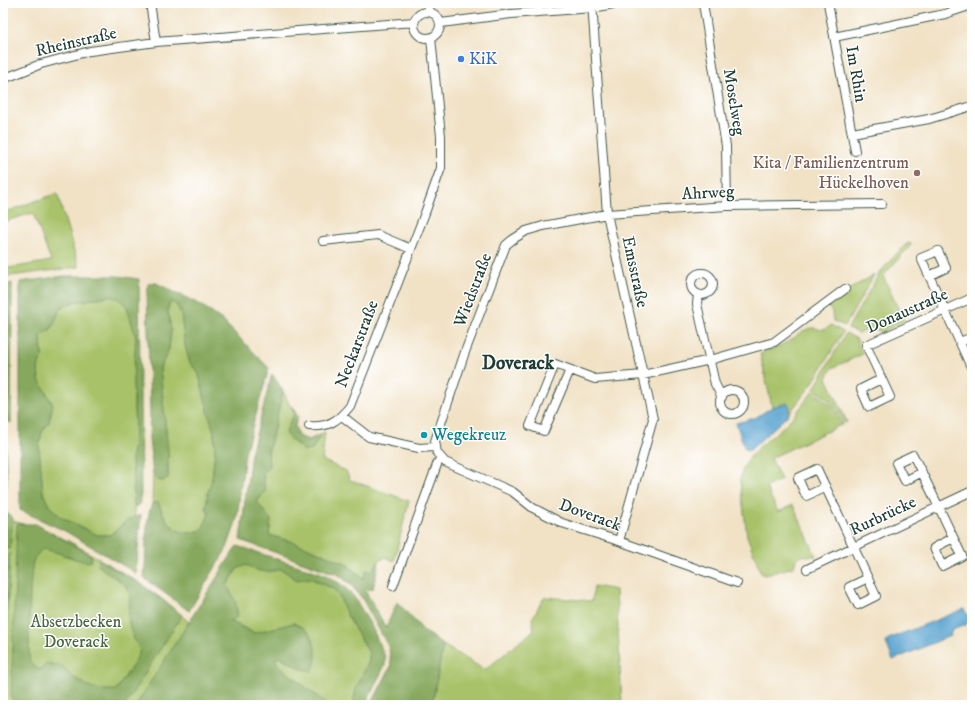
<svg xmlns="http://www.w3.org/2000/svg" width="975" height="708" font-family="'IM FELL DW Pica',serif">
	<style>
		.green { fill: #a8c269; stroke: #64804e }
		.forest { fill: #86a85d; stroke: #527248 }
		.water { fill: #58a2cf; stroke: #3c7082 }
		.lines { fill: none; stroke-linecap: round; stroke-linejoin: round }
		.street-casing { stroke: #3e564a; stroke-width: 10 }
		.street { stroke: #fff; stroke-width: 8 }
		.shop-dot { fill: #3f7fe0; stroke: #fff; stroke-width: 1.5 }
		.education-dot { fill: #8d6e63; stroke: #fff; stroke-width: 1.5 }
		.culture-dot { fill: #0f9aa8; stroke: #fff; stroke-width: 1.5 }
		.labels { text-anchor: middle; dominant-baseline: central; stroke-width: 3; stroke-linejoin: round; paint-order: stroke }
		.street-label { font-size: 17px; fill: #1f3d34; stroke: #fff }
		.shop-label { font-size: 17px; fill: #366cbe; stroke: #fff; text-anchor: start }
		.education-label { font-size: 17px; fill: #785e54; stroke: #fff; text-anchor: end }
		.culture-label { font-size: 17px; fill: #0d838f; stroke: #fff; text-anchor: start }
		.park-label { font-size: 17px; fill: #486544; stroke: #fff }
		.quarter-label { font-size: 19px; font-weight: bold; fill: #1f3d34; stroke: #fff }
	</style>
	<rect width="100%" height="100%" fill="#fff"/>
	<filter id="ink" filterUnits="userSpaceOnUse"><feTurbulence type="fractalNoise" baseFrequency=".025" numOctaves="2"/><feDisplacementMap in="SourceGraphic" scale="8" xChannelSelector="R" yChannelSelector="G"/><feConvolveMatrix kernelMatrix="1 2 1 2 8 2 1 2 1" color-interpolation-filters="sRGB"/></filter>
	<filter id="wash" filterUnits="userSpaceOnUse"><feTurbulence type="fractalNoise" baseFrequency=".012" numOctaves="4" result="noise"/><feDisplacementMap in="SourceGraphic" scale="16" xChannelSelector="R" yChannelSelector="G"/><feGaussianBlur stdDeviation="0.9" result="paint"/><feColorMatrix in="noise" values="0 0 0 0 0 0 0 0 0 0 0 0 0 0 0 0 0 1.4 0 .05"/><feComposite in="paint" operator="in"/></filter>
	<g filter="url(#wash)">
		<rect width="100%" height="100%" fill="#f1e2c6"/>
		<path class="green" d="M 57,193 L 79,267 L 3,277 L 3,269 L 51,261 L 33,213 L 3,222 L 3,213 Z
			M 910,243 L 911,245 L 883,276 L 904,321 L 883,332 L 869,328 L 859,334 L 848,328 L 880,272 L 906,244 Z
			M 874,275 L 845,326 L 833,321 L 832,312 L 828,306 L 850,289 Z
			M 111,296 L 119,299 L 127,307 L 136,337 L 133,381 L 135,433 L 132,458 L 135,517 L 129,519 L 110,535 L 97,535 L 61,517 L 49,506 L 43,493 L 39,447 L 42,432 L 49,422 L 53,404 L 39,380 L 38,368 L 42,356 L 41,335 L 52,328 L 60,309 L 73,302 Z
			M 170,302 L 176,304 L 181,314 L 185,346 L 190,363 L 198,372 L 214,433 L 215,451 L 212,480 L 208,492 L 206,507 L 209,514 L 202,530 C 175,538 168,526 158,502 L 152,504 L 153,475 L 157,480 L 168,478 L 168,453 L 160,368 L 169,349 L 171,331 L 168,309 Z
			M 831,325 L 843,332 L 812,384 L 787,416 L 790,407 L 787,404 L 772,407 L 760,354 C 770,349 780,346 789,341 C 796,337 801,331 808,329 C 817,325 821,335 831,325 Z
			M 846,333 L 857,339 L 858,344 L 863,354 L 832,368 L 827,378 L 847,422 L 845,423 L 831,402 L 814,389 Z
			M 3,350 L 7,354 L 5,416 L 7,487 L 3,481 Z
			M 283,391 L 294,414 L 286,432 L 312,450 L 321,434 L 325,432 L 322,460 L 346,471 L 350,480 L 409,501 L 394,561 L 386,557 L 379,561 L 371,573 L 368,570 L 364,579 L 345,563 L 296,543 L 269,535 L 271,520 L 257,502 L 265,491 L 263,473 L 269,466 L 268,453 Z
			M 813,391 L 831,405 L 843,424 L 771,458 L 781,480 L 766,487 L 778,512 L 793,505 L 816,556 C 805,557 797,551 794,567 L 764,575 L 761,573 L 747,536 L 740,481 C 743,454 769,441 787,423 C 797,413 805,402 813,391 Z
			M 3,518 L 43,530 L 69,541 L 135,580 L 162,599 L 287,705 L 3,705 Z
			M 246,565 L 269,572 L 281,569 L 297,579 L 310,578 L 334,589 L 339,596 L 348,617 L 369,653 L 369,661 L 356,689 L 353,705 L 328,705 L 279,666 L 274,659 L 280,657 L 302,669 L 294,623 L 254,633 L 229,620 L 238,617 L 235,601 L 227,586 L 237,569 Z
			M 594,586 L 616,590 L 622,705 L 432,705 L 443,645 L 485,670 L 534,630 L 532,619 L 544,597 L 592,601 Z"/>
		<path class="forest" d="M 64,276 L 117,276 L 139,279 L 141,494 L 139,505 L 134,507 L 132,458 L 135,433 L 133,381 L 136,337 L 127,307 L 119,299 L 110,296 L 73,302 L 60,309 L 52,328 L 41,335 L 42,356 L 38,368 L 39,380 L 53,404 L 49,422 L 42,432 L 39,447 L 43,493 L 49,506 L 61,517 L 97,535 L 110,535 L 129,519 L 141,515 L 136,573 L 65,531 L 20,510 L 20,282 Z
			M 154,282 L 201,305 L 222,320 L 269,368 L 245,453 L 237,518 L 233,531 L 227,548 L 189,611 L 144,578 C 147,557 144,521 152,504 L 158,502 C 167,525 176,538 202,530 L 209,514 L 206,507 L 208,492 L 212,480 L 215,451 L 214,433 L 198,372 L 190,363 L 185,346 L 181,314 L 176,304 L 170,302 L 168,309 L 171,331 L 169,349 L 160,368 L 168,453 L 168,478 L 163,481 L 157,480 L 153,475 L 149,439 L 150,415 L 147,291 L 148,284 Z
			M 12,283 L 11,423 L 6,421 L 5,416 L 7,355 L 3,350 L 3,286 Z
			M 272,374 L 283,391 L 268,453 L 269,466 L 263,473 L 265,491 L 257,502 L 271,520 L 269,535 L 296,543 L 345,563 L 363,579 L 367,569 L 371,572 L 379,561 L 373,589 L 365,590 L 386,628 L 397,602 L 425,632 L 443,645 L 432,705 L 371,705 L 391,666 L 389,648 L 362,598 L 351,585 L 339,575 L 240,540 L 251,454 Z
			M 292,406 L 298,417 L 295,425 L 298,436 L 309,440 L 321,434 L 312,450 L 304,451 L 289,438 L 286,432 L 294,414 Z
			M 3,510 L 13,518 L 10,549 L 6,549 L 3,546 L 5,538 Z
			M 17,524 L 36,524 L 92,556 L 90,562 C 73,561 59,551 42,549 C 39,552 36,556 34,559 C 29,569 28,650 30,663 L 39,670 L 46,663 L 62,666 L 73,677 L 86,685 L 101,690 L 116,690 L 135,662 L 140,650 C 135,641 130,633 129,622 C 127,611 133,599 127,588 C 123,580 106,574 98,565 L 99,560 L 140,583 L 182,615 L 125,705 L 33,705 L 25,704 L 11,699 Z
			M 237,546 L 324,574 L 344,586 L 354,597 L 371,625 L 385,657 L 385,665 L 365,705 L 353,705 L 356,689 L 369,661 L 369,653 L 348,617 L 339,596 L 334,589 L 310,578 L 297,580 L 281,569 C 263,574 261,572 246,565 L 237,569 L 227,585 L 235,601 L 238,617 L 229,621 L 254,633 L 294,623 C 299,626 305,628 308,632 C 316,643 319,659 312,671 L 302,669 L 281,657 L 275,659 L 279,666 L 328,705 L 136,705 Z
			M 10,553 L 7,609 L 5,698 L 3,698 L 3,560 Z"/>
		<path class="water" d="M 787,403 L 790,407 L 787,416 L 750,450 L 745,449 L 736,423 L 755,418 L 772,407 Z
			M 964,609 L 969,617 L 966,625 L 952,630 L 950,636 L 893,660 L 886,643 L 888,639 Z"/>
	</g>
	<g filter="url(#ink)">
		<g class="lines">
			<g class="street-casing">
				<path id="street" d="M 150,3 L 156,42
					M 428,3 L 430,12
					M 592,3 L 607,214 L 653,419 L 619,541
					M 703,3 L 726,146 L 727,206
					M 828,3 L 855,151
					M414 25a13 13 0 1 1 26 0a13 13 0 1 1-26 0Z
					M 441,23 L 511,14 L 593,8 L 618,3
					M 834,37 L 945,14 L 972,5
					M 3,79 L 41,64 L 90,51 L 156,42 L 414,22
					M 852,133 L 929,119 L 972,106
					M 323,241 L 378,235 L 411,249
					M691 284a11 11 0 1 1 22 0a11 11 0 1 1-22 0Z
					M 929,276 L 946,268 L 938,251 L 921,258 L 972,369
					M 698,294 L 697,304 L 715,384 L 722,397
					M 960,342 L 972,337
					M 570,370 L 544,431 L 530,426 L 555,364 L 595,379 L 643,375 L 710,360 L 774,342 L 845,289
					M 881,379 L 861,389 L 869,407 L 890,397 L 866,345 L 972,298
					M720 402a12 12 0 1 1 24 0a12 12 0 1 1-24 0Z
					M 342,416 L 369,437 L 419,448 L 435,447
					M 309,426 C 328,428 339,420 350,406 L 425,213 L 441,168 L 441,136 L 431,38
					M 922,472 L 905,481 L 896,463 L 913,455 C 930,488 946,522 962,556 L 942,566 L 934,548 L 953,538
					M 826,487 L 806,496 L 798,478 L 817,469 C 837,511 857,554 876,596 L 858,605 L 849,587 L 868,578
					M 807,569 L 972,491
					M 737,583 L 619,541 L 562,523 L 533,508 L 513,492 L 445,462 L 437,453 L 435,441 L 465,352 L 506,245 L 512,240 L 526,231 L 543,226 L 607,214 L 727,206 L 882,204
					M 393,586 L 438,462 L 441,459"/>
			</g>
			<use href="#street" class="street"/>
		</g>
	</g>
	<circle class="shop-dot" cx="461" cy="59" r="4"/>
	<circle class="education-dot" cx="917" cy="173" r="4"/>
	<circle class="culture-dot" cx="424" cy="435" r="4"/>
	<g class="labels">
		<g class="street-label">
			<text transform="translate(76 42) rotate(-13)">Rheinstraße</text>
			<text transform="translate(856 74) rotate(80)">Im Rhin</text>
			<text transform="translate(734 102) rotate(81)">Moselweg</text>
			<text transform="translate(708 193) rotate(-3)">Ahrweg</text>
			<text transform="translate(635 272) rotate(78)">Emsstraße</text>
			<text transform="translate(473 290) rotate(-69)">Wiedstraße</text>
			<text transform="translate(907 311) rotate(-24)">Donaustraße</text>
			<text transform="translate(357 344) rotate(-69)">Neckarstraße</text>
			<text transform="translate(590 515) rotate(20)">Doverack</text>
			<text transform="translate(883 516) rotate(-25)">Rurbrücke</text>
		</g>
		<g class="shop-label">
			<text x="469" y="59">KiK</text>
		</g>
		<g class="education-label">
			<text x="909" y="163">Kita / Familienzentrum<tspan x="909" dy="20">Hückelhoven</tspan></text>
		</g>
		<g class="culture-label">
			<text x="432" y="435">Wegekreuz</text>
		</g>
		<g class="park-label">
			<text x="76" y="622">Absetzbecken<tspan x="76" dy="20">Doverack</tspan></text>
		</g>
		<g class="quarter-label">
			<text x="518" y="363">Doverack</text>
		</g>
	</g>
	<rect width="975" height="708" fill="none" stroke="#fff" stroke-width="16"/>
</svg>
